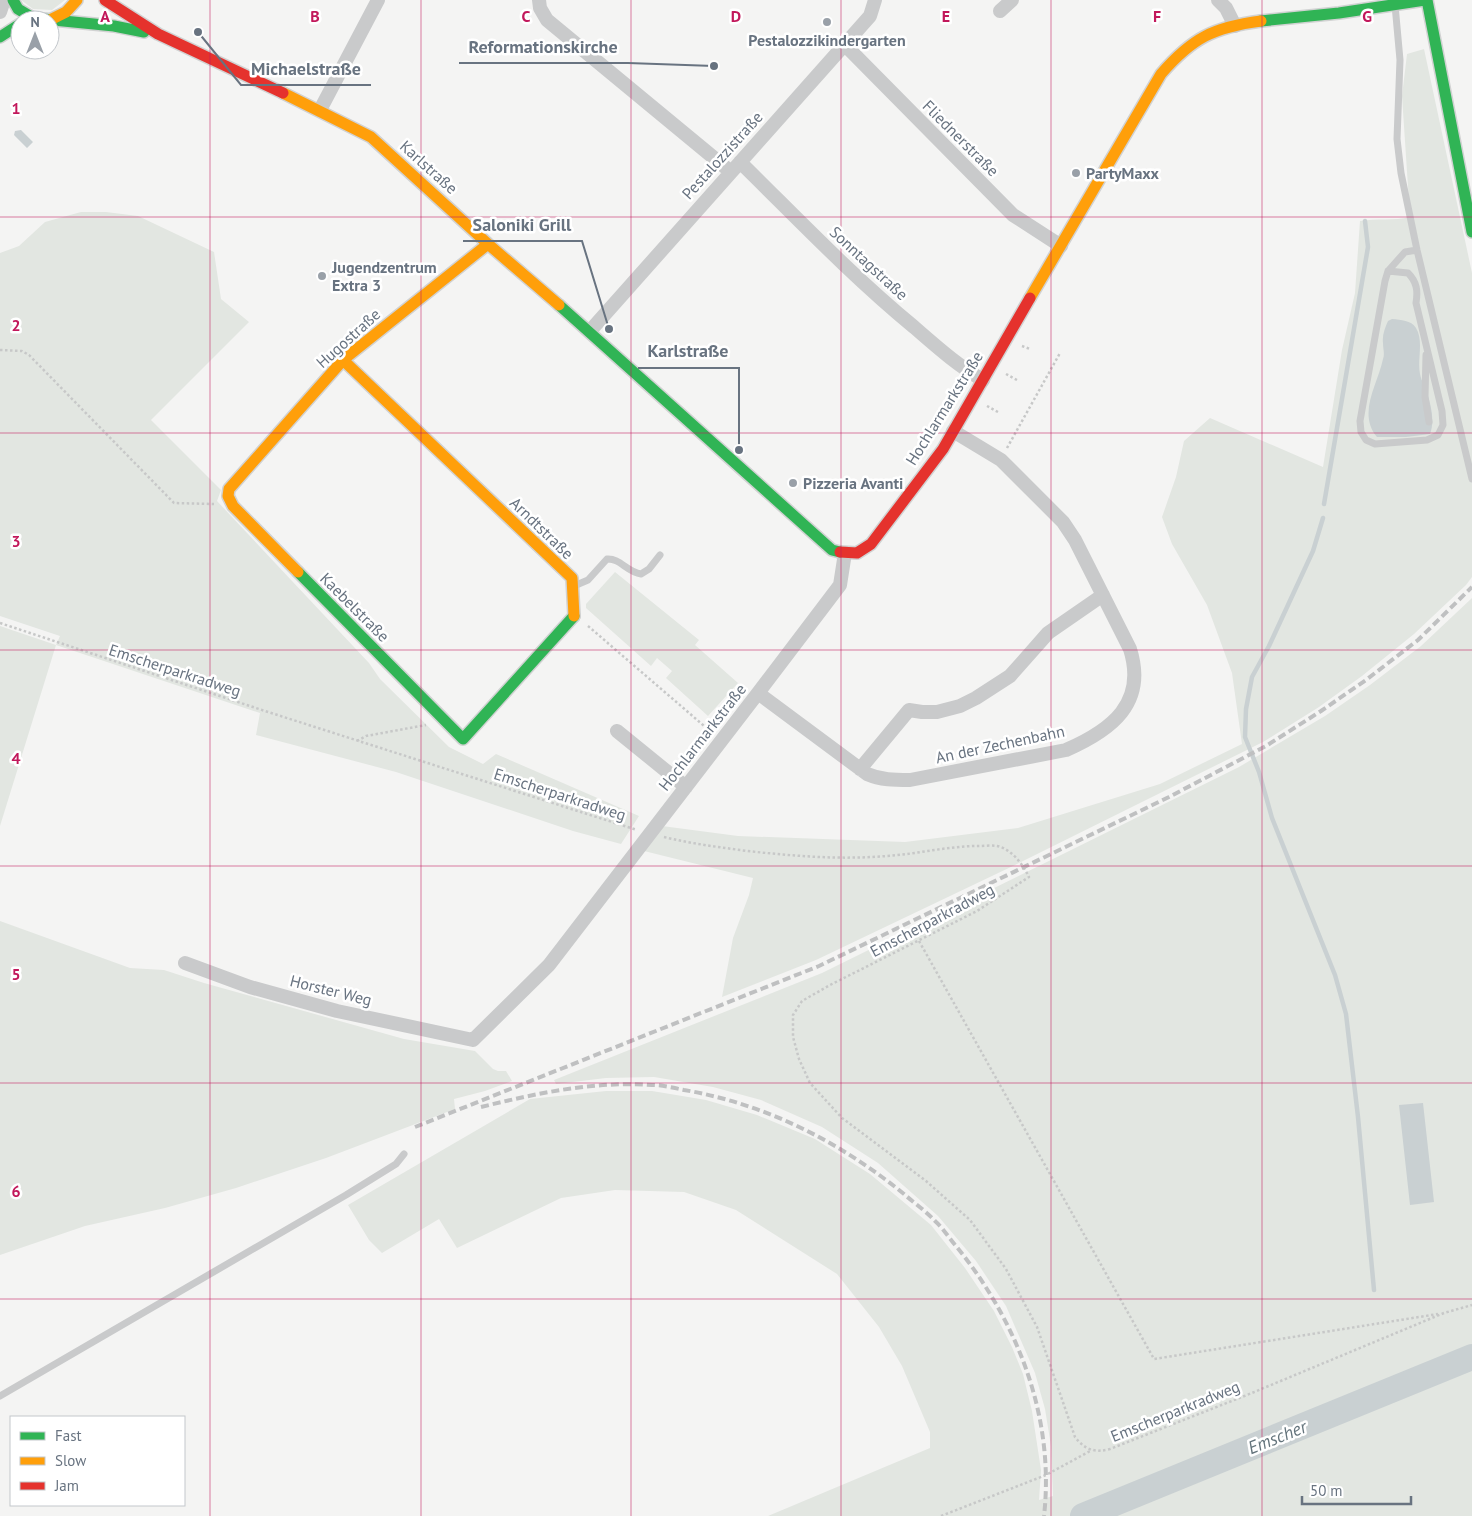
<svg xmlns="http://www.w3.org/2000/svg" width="1472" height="1516" font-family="'PT Sans',sans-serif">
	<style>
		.green { fill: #e2e6e1 }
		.water { fill: #c9d0d2 }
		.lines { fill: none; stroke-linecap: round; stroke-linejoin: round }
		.stream { stroke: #c9d0d2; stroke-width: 4.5 }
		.river { stroke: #c9d0d2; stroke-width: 26 }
		.fast-casing { stroke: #d1d2d2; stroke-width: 14 }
		.slow-casing { stroke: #d1d2d2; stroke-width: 14 }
		.jam-casing { stroke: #d1d2d2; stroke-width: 14 }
		.path { stroke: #c7c8c8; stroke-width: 2.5; stroke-dasharray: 2.5 2.5; stroke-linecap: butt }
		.lane { stroke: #c9cacb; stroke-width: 7 }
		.street { stroke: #c9cacb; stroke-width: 14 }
		.fast { stroke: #30b455; stroke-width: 11 }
		.slow { stroke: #ff9f0a; stroke-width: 11 }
		.jam { stroke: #e5322d; stroke-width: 11 }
		.rail { stroke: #bfc0c1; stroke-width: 4; stroke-dasharray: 8 4; stroke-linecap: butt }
		.grid { fill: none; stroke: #c2185b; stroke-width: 1; stroke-opacity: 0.55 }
		.poi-dot { fill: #99a0a8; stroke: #fff; stroke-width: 2 }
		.labels { text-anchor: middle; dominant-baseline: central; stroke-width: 5; stroke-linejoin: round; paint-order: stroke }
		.poi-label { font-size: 16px; font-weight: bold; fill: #687380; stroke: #fff; text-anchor: start }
		.street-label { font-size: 16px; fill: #687380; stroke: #fff }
		.water-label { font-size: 18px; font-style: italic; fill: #64747c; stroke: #fff }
		.grid-label { font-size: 16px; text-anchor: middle; font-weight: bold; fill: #c2185b; stroke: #fff; stroke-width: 5; stroke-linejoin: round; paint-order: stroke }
		.leader { fill: none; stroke: #687380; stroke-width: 2 }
		.callout-dot { fill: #687380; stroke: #fff; stroke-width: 2 }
		.callout-label { font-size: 18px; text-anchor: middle; font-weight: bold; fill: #687380; stroke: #fff; stroke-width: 5; stroke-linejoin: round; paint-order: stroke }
	</style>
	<rect width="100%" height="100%" fill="#f4f4f3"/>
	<path class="green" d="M 21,0 L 65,0 L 52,10 L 33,9 Z
		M 1424,49 L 1472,273 L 1472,577 L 1466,585 L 1414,634 L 1362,676 L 1319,707 L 1263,742 L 1015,865 L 816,960 L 722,997 L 733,938 L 749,895 L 753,878 L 644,851 L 662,826 L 738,836 L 905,842 L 1018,828 L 1160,784 L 1242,744 L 1232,673 L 1207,605 L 1172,544 L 1162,517 L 1176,477 L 1184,441 L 1210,418 L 1323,467 L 1342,350 L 1355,293 L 1360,221 C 1377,218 1394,221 1410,217 L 1402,96 L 1407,54 Z
		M 81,212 L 106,212 L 138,216 L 214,252 L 221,299 L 249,322 L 151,420 L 221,490 L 217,501 L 369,663 L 380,679 L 449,747 L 483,764 L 496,754 L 639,816 L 621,844 L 573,831 L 396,772 L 256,735 L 260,713 L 56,645 L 0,826 L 0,626 L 56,645 L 60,636 L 0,616 L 0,253 L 19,246 L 45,222 Z
		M 615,572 L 699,640 L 695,645 L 738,683 L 708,716 L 666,678 L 672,671 L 657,658 L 651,666 L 586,608 L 586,604 Z
		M 1472,598 L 1472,1516 L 768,1516 L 930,1448 L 930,1432 L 902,1366 L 879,1327 L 837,1274 L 736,1210 L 684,1192 L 615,1190 L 561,1198 L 457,1248 L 439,1219 L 382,1253 L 369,1240 L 348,1205 L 530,1099 L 606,1091 L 652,1091 L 706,1100 L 757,1115 L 815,1139 L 870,1174 L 931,1225 L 965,1268 L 994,1311 L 1012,1347 L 1023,1374 L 1032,1411 L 1041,1470 L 1039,1500 L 1053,1496 L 1051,1446 L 1045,1409 L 1035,1373 L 1006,1306 L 976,1261 L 938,1216 L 878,1163 L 822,1127 L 761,1100 L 713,1087 L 654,1077 L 606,1078 L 556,1084 L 554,1080 L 822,973 L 1239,767 L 1325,716 L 1370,685 L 1421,646 Z
		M 0,921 L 130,968 L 164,970 L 204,983 L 404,1039 L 475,1051 L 493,1069 L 498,1071 L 506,1071 L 512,1081 L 485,1091 L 454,1099 L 455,1109 L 326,1158 L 236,1188 L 165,1208 L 85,1226 L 0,1255 Z"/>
	<path class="water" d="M 21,130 L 33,142 L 27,148 L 14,135 L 15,131 Z
		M 1392,319 C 1401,320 1411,320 1416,328 C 1424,341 1417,360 1420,374 C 1421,380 1425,387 1427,392 C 1431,406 1435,421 1430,434 L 1406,437 L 1377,437 C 1357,413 1378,384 1383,359 C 1385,354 1383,349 1383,343 C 1382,335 1385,328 1388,321 Z
		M 1423,1103 L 1434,1202 L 1410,1205 L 1399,1105 Z"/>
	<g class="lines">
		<path class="stream" d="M 1324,504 L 1368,247 L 1365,221
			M 1323,518 L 1313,551 L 1269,646 L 1252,677 L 1246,709 L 1245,737 L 1259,772 L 1272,818 L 1335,975 L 1346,1014 L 1358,1117 L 1374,1290
			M 1406,1374 L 1410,1383"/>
		<path class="river" d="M 1083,1516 L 1472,1357"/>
		<g class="fast-casing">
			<path id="fast" d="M 13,0 L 18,9 L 33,18 L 114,26 L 144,32
				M 1427,0 L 1472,232
				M 1261,21 L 1339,13 L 1425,0
				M 0,37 L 20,24
				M 559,305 L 832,550 L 840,552
				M 298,572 L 463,739 L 574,616"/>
		</g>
		<g class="slow-casing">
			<path id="slow" d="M 52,19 L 66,12 L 77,0
				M 283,93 L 371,137 L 488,244 L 559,305
				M 1030,298 L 1161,74 C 1192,38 1214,27 1261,21
				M 343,360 L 572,578 L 574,616
				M 298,572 L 233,506 L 228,496 L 229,489 L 343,360 L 488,244"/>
		</g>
		<g class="jam-casing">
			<path id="jam" d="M 105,0 L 158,34 L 283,93
				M 840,552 L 857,553 L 871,544 L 943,449 L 1030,298"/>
		</g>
		<path class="path" d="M 1022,346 L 1030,349
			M 0,350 L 22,351 L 29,355 L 174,503 L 214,504
			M 1006,374 L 1017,380
			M 987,406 L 998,412
			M 1007,448 L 1060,353
			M 0,623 L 265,711 L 637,830
			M 588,626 L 710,731
			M 357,741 L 366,736 L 426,725
			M 664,837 C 692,844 719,847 747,851 C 794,856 840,860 887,856 C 918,854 948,846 978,846 C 984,846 991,845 997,846 C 1012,849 1023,865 1029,877 L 977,911 L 830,985 L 802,1001 L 793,1015 L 793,1037 L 799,1059 L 810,1083 L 842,1118 L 926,1181 L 970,1220 L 1006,1269 L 1037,1327 L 1075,1437 C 1085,1450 1095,1453 1110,1449 L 1247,1395 L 1444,1313 L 1472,1305
			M 919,941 L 1154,1359 L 1438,1314
			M 941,1516 L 1046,1475 L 1092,1450"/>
		<path class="lane" d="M 1395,5 L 1400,60 L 1397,139 L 1401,173 L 1417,250 L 1472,479
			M 1388,271 L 1408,273 C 1417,282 1418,291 1416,303 L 1442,411 L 1443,425 L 1438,435 L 1427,440 L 1375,444 L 1366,440 L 1361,432 L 1360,421 L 1385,281 L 1388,271 L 1405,252 L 1417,250
			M 1426,355 L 1425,397 L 1429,422
			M 574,586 L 588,580 L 607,559 C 620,558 627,572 641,574 L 649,569 L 660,555
			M 0,1396 L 346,1195 L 396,1164 L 404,1154"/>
		<path class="street" d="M 539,0 L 540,8 L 547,20 L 731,172
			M 1218,0 L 1226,8 L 1235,26
			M 1000,11 L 1012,0
			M 0,12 L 4,0
			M 845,45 L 1013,215 L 1061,246
			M 320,110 L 378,0
			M 740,162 C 797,218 852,276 914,327 C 936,346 958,366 983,380
			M 590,331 L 870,16 L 875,0
			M 758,693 L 867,774 C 881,780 894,780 910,780 L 1066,750 C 1112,730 1147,703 1130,649 L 1075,540 L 1063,522 L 1001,460 L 953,431
			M 617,731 L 686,787
			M 860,769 L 909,710 L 922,712 L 937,712 L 960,706 L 976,698 L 1010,676 L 1048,633 L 1103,595
			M 185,963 L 250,987 L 337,1011 L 473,1040 L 549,965 L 758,693 L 840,585 L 845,553"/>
		<use href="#fast" class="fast"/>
		<use href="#slow" class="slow"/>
		<use href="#jam" class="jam"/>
		<path class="rail" d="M 481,1107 C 538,1093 593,1081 652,1085 C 663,1085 674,1088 684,1090 C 766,1104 840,1142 904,1194 C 914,1203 926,1211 935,1221 C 943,1228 949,1238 956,1246 C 1018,1322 1055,1418 1044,1516
			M 415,1127 L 819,966 L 1169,797 L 1266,746 L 1321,711 L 1366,680 L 1418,640 L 1472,587"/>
	</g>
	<path class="grid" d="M 210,0 L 210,1516M 421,0 L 421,1516M 631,0 L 631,1516M 841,0 L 841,1516M 1051,0 L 1051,1516M 1262,0 L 1262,1516M 0,217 L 1472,217M 0,433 L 1472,433M 0,650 L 1472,650M 0,866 L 1472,866M 0,1083 L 1472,1083M 0,1299 L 1472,1299"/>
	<g class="poi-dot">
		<circle cx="827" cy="22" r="5"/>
		<circle cx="1076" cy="173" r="5"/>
		<circle cx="322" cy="276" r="5"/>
		<circle cx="793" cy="483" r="5"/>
	</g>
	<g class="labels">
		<g class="poi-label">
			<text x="827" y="40" text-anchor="middle">Pestalozzikindergarten</text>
			<text x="1086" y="173">PartyMaxx</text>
			<text x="332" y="267">Jugendzentrum<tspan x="332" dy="18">Extra 3</tspan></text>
			<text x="803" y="483">Pizzeria Avanti</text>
		</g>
		<g class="street-label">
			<text transform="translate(961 138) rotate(45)">Fliednerstraße</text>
			<text transform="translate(722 155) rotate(-48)">Pestalozzistraße</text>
			<text transform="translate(429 167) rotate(42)">Karlstraße</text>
			<text transform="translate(869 263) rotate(43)">Sonntagstraße</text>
			<text transform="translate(348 338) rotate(-42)">Hugostraße</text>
			<text transform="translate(944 408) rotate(-58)">Hochlarmarkstraße</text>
			<text transform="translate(542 528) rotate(44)">Arndtstraße</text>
			<text transform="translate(355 607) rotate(45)">Kaebelstraße</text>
			<text transform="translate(175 670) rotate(18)">Emscherparkradweg</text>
			<text transform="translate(702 737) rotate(-52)">Hochlarmarkstraße</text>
			<text transform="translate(1000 744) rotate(-12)">An der Zechenbahn</text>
			<text transform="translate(560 794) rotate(18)">Emscherparkradweg</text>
			<text transform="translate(932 920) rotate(-28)">Emscherparkradweg</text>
			<text transform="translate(331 990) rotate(14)">Horster Weg</text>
			<text transform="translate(1175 1411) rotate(-22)">Emscherparkradweg</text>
		</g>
		<g class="water-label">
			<text transform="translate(1277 1437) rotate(-22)">Emscher</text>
		</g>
	</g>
	<g class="grid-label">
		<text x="105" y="22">A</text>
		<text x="315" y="22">B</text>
		<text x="526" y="22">C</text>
		<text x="736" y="22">D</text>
		<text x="946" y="22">E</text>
		<text x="1157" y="22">F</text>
		<text x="1367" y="22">G</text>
		<text x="16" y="114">1</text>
		<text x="16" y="331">2</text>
		<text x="16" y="547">3</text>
		<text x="16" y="764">4</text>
		<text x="16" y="980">5</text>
		<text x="16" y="1197">6</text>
	</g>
	<path class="leader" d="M714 66L628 63H459M198 32L241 85H371M609 329L582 241H463M739 450L739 368H638"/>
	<g class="callout-dot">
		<circle cx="714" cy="66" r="5"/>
		<circle cx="198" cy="32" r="5"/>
		<circle cx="609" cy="329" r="5"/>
		<circle cx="739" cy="450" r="5"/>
	</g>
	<g class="callout-label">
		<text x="543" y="53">Reformationskirche</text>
		<text x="306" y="75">Michaelstraße</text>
		<text x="522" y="231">Saloniki Grill</text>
		<text x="688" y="357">Karlstraße</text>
	</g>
	<rect x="10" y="1416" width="175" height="90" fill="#ffffff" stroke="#c3c7cc"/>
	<rect x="20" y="1432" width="25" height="8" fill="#30b455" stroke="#c3c7cc"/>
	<text x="55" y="1441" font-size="15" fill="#687380">Fast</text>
	<rect x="20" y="1457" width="25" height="8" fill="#ff9f0a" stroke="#c3c7cc"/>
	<text x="55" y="1466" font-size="15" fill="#687380">Slow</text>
	<rect x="20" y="1482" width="25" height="8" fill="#e5322d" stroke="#c3c7cc"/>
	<text x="55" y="1491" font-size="15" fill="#687380">Jam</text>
	<g transform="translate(35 35)"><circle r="24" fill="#ffffff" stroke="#c3c7cc"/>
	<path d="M0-4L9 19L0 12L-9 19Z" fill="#99a0a8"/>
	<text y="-8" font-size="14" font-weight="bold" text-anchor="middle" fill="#687380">N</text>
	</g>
	<path d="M1302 1496v8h109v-8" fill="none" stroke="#687380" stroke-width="2.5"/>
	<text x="1310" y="1496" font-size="15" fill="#687380" stroke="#ffffff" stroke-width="4" paint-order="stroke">50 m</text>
</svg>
